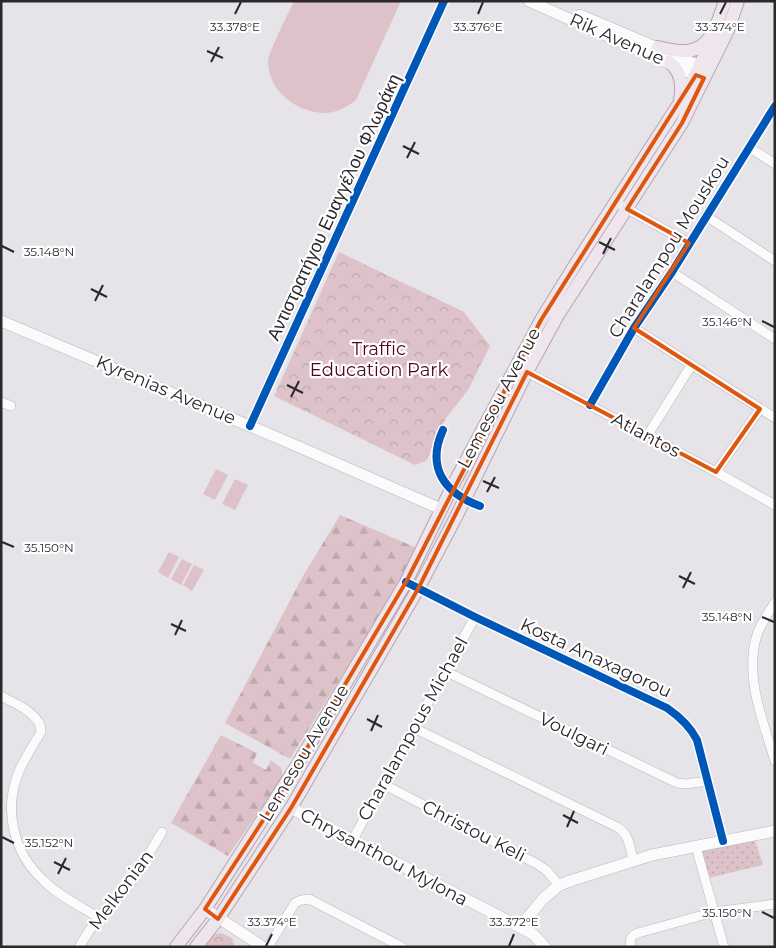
<svg xmlns="http://www.w3.org/2000/svg" width="776" height="948" font-family="Montserrat,sans-serif">
	<style>
		.grass { fill: url(#grass-dots) }
		.forest { fill: url(#forest-firs) }
		.park { fill: url(#park-crowns) }
		.garden { fill: #ddc3c9 }
		.lines { fill: none; stroke-linecap: round; stroke-linejoin: round }
		.street-casing { stroke: #bab7bc; stroke-width: 10 }
		.secondary-casing { stroke: #bab7bc; stroke-width: 12 }
		.primary-casing { stroke: #b4a6b1; stroke-width: 14 }
		.street { stroke: #fbfbfc; stroke-width: 9 }
		.secondary { stroke: #fbfbfc; stroke-width: 11 }
		.primary { stroke: #eee6ec; stroke-width: 12 }
		.cycleway-casing { stroke: #fff; stroke-width: 11 }
		.cycleway { stroke: #0057b8; stroke-width: 8 }
		.marked { fill: none; stroke: #df570e; stroke-width: 4; stroke-linejoin: round }
		.ticks { fill: none; stroke: #2b282c; stroke-width: 2 }
		.labels { text-anchor: middle; dominant-baseline: central; stroke-width: 4.5; stroke-linejoin: round; paint-order: stroke }
		.street-label { font-size: 18px; fill: #2b282c; stroke: #fff }
		.park-label { font-size: 18px; fill: #530520; stroke: #fff }
		.ticks-label { font-size: 12px; text-anchor: middle; fill: #2b282c; stroke: #fff; stroke-width: 4.5; stroke-linejoin: round; paint-order: stroke }
	</style>
	<defs>
		<pattern id="grass-dots" width="8" height="8" patternUnits="userSpaceOnUse" patternTransform="scale(1.25)"><rect width="8" height="8" fill="#ddc3c9"/><path d="M2 2h.1M6 6h.1" fill="none" stroke="#bea8ad" stroke-width="1.8" stroke-linecap="round"/></pattern>
		<pattern id="forest-firs" width="22" height="20" patternUnits="userSpaceOnUse" patternTransform="scale(1.25)"><rect width="22" height="20" fill="#ddc3c9"/><path d="M5 1l3.5 6h-7zM16 11l3.5 6h-7z" fill="#bea8ad"/></pattern>
		<pattern id="park-crowns" width="20" height="18" patternUnits="userSpaceOnUse" patternTransform="scale(1.25)"><rect width="20" height="18" fill="#ddc3c9"/><path d="M2 6a3 3 0 1 1 6 0M12 15a3 3 0 1 1 6 0" fill="none" stroke="#bea8ad"/></pattern>
	</defs>
	<rect width="100%" height="100%" fill="#e6e3e9"/>
	<path class="grass" d="M 754,837 L 763,865 L 708,878 L 699,849 Z"/>
	<path class="forest" d="M 340,515 L 417,548 L 389,600 L 290,759 L 225,723 L 303,576 Z
		M 221,735 L 257,753 L 253,763 L 266,770 L 271,760 L 281,768 L 283,777 L 228,856 L 171,823 Z"/>
	<path class="park" d="M 339,252 L 464,312 L 490,346 L 468,390 L 446,418 L 426,461 L 415,465 L 274,396 Z
		M 221,933 L 232,938 L 235,947 L 205,947 L 212,935 Z"/>
	<path class="garden" d="M 294,1 L 401,1 L 356,100 C 347,107 336,113 324,113 C 296,112 268,91 268,61 C 268,53 289,12 294,1 Z
		M 216,469 L 228,475 L 215,500 L 203,494 Z
		M 235,479 L 248,485 L 235,510 L 222,504 Z
		M 169,552 L 179,557 L 168,578 L 158,572 Z
		M 182,559 L 192,564 L 181,585 L 171,579 Z
		M 194,565 L 204,570 L 192,591 L 183,585 Z"/>
	<g class="lines">
		<g class="street-casing">
			<path id="street" d="M 750,148 L 775,164
				M 622,206 L 689,243
				M 706,216 L 775,261
				M 672,272 L 775,339
				M 634,328 L 775,418
				M 523,370 L 716,472 L 775,505
				M 1,402 L 11,406
				M 590,405 L 634,328 L 672,272 L 775,106
				M 250,426 L 444,1
				M 647,436 L 691,366
				M 716,472 L 760,409
				M 406,582 L 475,617 L 667,708 C 680,717 690,726 697,740 L 723,841
				M 775,602 C 769,612 762,622 758,632 C 743,674 763,721 775,761
				M 445,671 L 677,783 L 686,784 L 707,781
				M 1,696 C 14,703 42,714 41,732 C 34,744 26,756 20,769 C 3,807 12,852 44,881 C 59,896 80,906 98,917
				M 414,728 L 617,827 C 629,834 630,847 633,860
				M 383,784 L 537,864 L 546,870 L 559,885
				M 352,841 L 475,617
				M 696,847 L 724,947
				M 79,947 L 98,917 L 120,896 L 134,878 L 162,832
				M 268,947 L 295,903 L 301,900 L 309,899 L 402,947
				M 631,947 C 629,939 631,936 638,933 L 714,912 L 775,904"/>
		</g>
		<g class="secondary-casing">
			<path id="secondary" d="M 529,1 L 702,78
				M 580,15 L 707,69
				M 1,321 L 283,440 L 441,509
				M 291,808 L 533,934 L 545,947
				M 205,909 L 263,947
				M 520,927 L 543,899 L 559,885 L 573,880 L 652,855 L 775,831"/>
		</g>
		<g class="primary-casing">
			<path id="primary" d="M 658,47 C 678,52 697,56 710,37
				M 669,62 C 681,71 683,85 680,100
				M 176,947 L 205,909 L 296,767 L 406,582 L 453,485 L 541,320 L 575,265 L 684,96 C 701,66 714,35 725,1
				M 196,947 L 218,919 L 291,808 L 418,589 L 455,519 L 527,372 L 558,315 L 682,123 L 728,30 L 738,1"/>
		</g>
		<use href="#street" class="street"/>
		<use href="#secondary" class="secondary"/>
		<use href="#primary" class="primary"/>
		<g class="cycleway-casing">
			<path id="cycleway" d="M 590,405 L 634,328 L 672,272 L 775,106
				M 250,426 L 444,1
				M 443,430 C 426,467 444,493 480,506
				M 406,582 L 475,617 L 667,708 C 680,717 690,726 697,740 L 723,841"/>
		</g>
		<use href="#cycleway" class="cycleway"/>
	</g>
	<path class="marked" d="M 696,75 L 704,78 L 682,123 L 627,209 L 689,243 L 634,328 L 760,409 L 716,472 L 527,372 L 418,589 L 291,808 L 218,919 L 205,909 L 275,802 L 406,582 L 541,320 Z"/>
	<path class="ticks" d="M 235,14 L 241,2M 478,14 L 483,2M 720,14 L 726,2M 207,51 L 223,58M 211,62 L 219,47M 403,146 L 419,154M 407,158 L 415,142M 599,242 L 615,250M 2,246 L 14,252M 603,254 L 611,238M 91,289 L 107,297M 95,301 L 103,285M 762,321 L 774,327M 287,385 L 303,393M 291,397 L 299,381M 483,481 L 499,488M 487,492 L 495,477M 2,542 L 14,547M 679,576 L 695,584M 683,588 L 691,572M 762,617 L 774,622M 171,624 L 186,631M 175,635 L 182,620M 367,719 L 382,727M 371,731 L 378,715M 563,815 L 578,823M 567,827 L 574,811M 2,837 L 14,843M 54,862 L 70,870M 58,874 L 66,858M 762,912 L 774,918M 266,946 L 272,934M 509,946 L 514,934"/>
	<g class="labels">
		<g class="street-label">
			<text transform="translate(617 39) rotate(24)">Rik Avenue</text>
			<text transform="translate(334 207) rotate(-65)">Αντιστρατήγου Ευαγγέλου Φλωράκη</text>
			<text transform="translate(669 247) rotate(-58)">Charalampou Mouskou</text>
			<text transform="translate(166 390) rotate(23)">Kyrenias Avenue</text>
			<text transform="translate(499 398) rotate(-62)">Lemesou Avenue</text>
			<text transform="translate(646 435) rotate(28)">Atlantos</text>
			<text transform="translate(596 658) rotate(25)">Kosta Anaxagorou</text>
			<text transform="translate(413 729) rotate(-61)">Charalampous Michael</text>
			<text transform="translate(574 734) rotate(26)">Voulgari</text>
			<text transform="translate(304 753) rotate(-59)">Lemesou Avenue</text>
			<text transform="translate(474 831) rotate(27)">Christou Keli</text>
			<text transform="translate(384 857) rotate(28)">Chrysanthou Mylona</text>
			<text transform="translate(121 890) rotate(-53)">Melkonian</text>
		</g>
		<g class="park-label">
			<text x="379" y="349">Traffic<tspan x="379" dy="21">Education Park</tspan></text>
		</g>
	</g>
	<g class="ticks-label">
		<text x="235" y="31">33.378°E</text>
		<text x="478" y="31">33.376°E</text>
		<text x="720" y="31">33.374°E</text>
		<text x="49" y="256">35.148°N</text>
		<text x="727" y="326">35.146°N</text>
		<text x="49" y="552">35.150°N</text>
		<text x="727" y="621">35.148°N</text>
		<text x="49" y="847">35.152°N</text>
		<text x="727" y="917">35.150°N</text>
		<text x="272" y="926">33.374°E</text>
		<text x="514" y="926">33.372°E</text>
	</g>
	<rect width="776" height="948" fill="none" stroke="#2b282c" stroke-width="5"/>
</svg>
